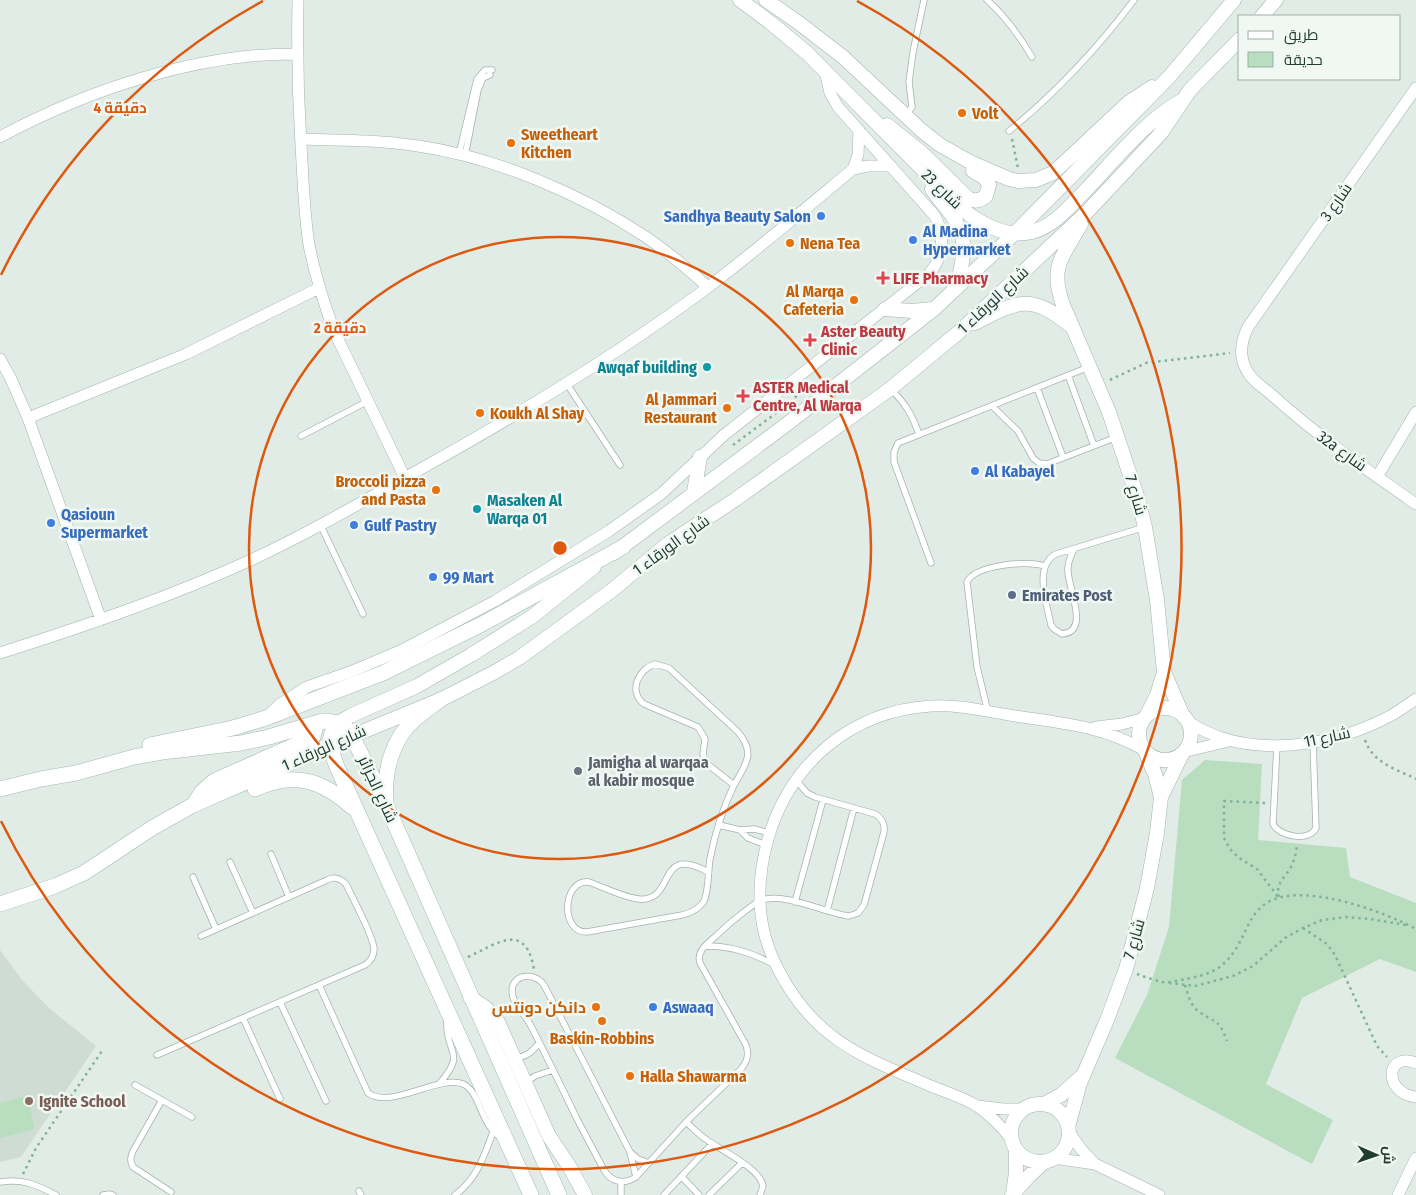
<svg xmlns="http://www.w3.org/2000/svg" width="1416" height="1195" font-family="'Fira Sans Condensed',Cairo,sans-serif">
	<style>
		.built { fill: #cfdcd4 }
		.green { fill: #b8debf }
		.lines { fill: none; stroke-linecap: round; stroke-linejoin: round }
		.service-casing { stroke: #a3b4ac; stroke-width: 7 }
		.minor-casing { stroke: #a3b4ac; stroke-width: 12 }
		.tertiary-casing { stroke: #a3b4ac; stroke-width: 15 }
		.secondary-casing { stroke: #a1bbaf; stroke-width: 16 }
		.path { stroke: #80b19c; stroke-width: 2.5; stroke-dasharray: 2.5 4; stroke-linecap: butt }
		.service { stroke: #fff; stroke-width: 5.5 }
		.minor { stroke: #fff; stroke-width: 11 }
		.tertiary { stroke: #fff; stroke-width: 14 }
		.secondary { stroke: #fff; stroke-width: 15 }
		.ring { fill: none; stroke: #de580e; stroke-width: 2.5 }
		.food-dot { fill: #e8710a; stroke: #f1f8f4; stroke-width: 2 }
		.shop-dot { fill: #3f7fe0; stroke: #f1f8f4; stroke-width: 2 }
		.health-dot { fill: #e0444e; stroke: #f1f8f4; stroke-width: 2 }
		.culture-dot { fill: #0f9aa8; stroke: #f1f8f4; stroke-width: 2 }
		.service-dot { fill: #5c6f8a; stroke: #f1f8f4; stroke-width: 2 }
		.worship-dot { fill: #6b7280; stroke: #f1f8f4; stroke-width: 2 }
		.education-dot { fill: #8d6e63; stroke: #f1f8f4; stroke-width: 2 }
		.labels { text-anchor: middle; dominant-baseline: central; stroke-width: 5; stroke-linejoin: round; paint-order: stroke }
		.food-label { font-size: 16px; font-weight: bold; fill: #c56008; stroke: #f1f8f4; text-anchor: start }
		.street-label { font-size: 16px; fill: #203d32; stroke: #f1f8f4 }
		.shop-label { font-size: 16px; font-weight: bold; fill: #366cbe; stroke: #f1f8f4; text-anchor: start }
		.health-label { font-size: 16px; font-weight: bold; fill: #be3a42; stroke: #f1f8f4; text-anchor: start }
		.culture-label { font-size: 16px; font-weight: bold; fill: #0d838f; stroke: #f1f8f4; text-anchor: end }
		.service-label { font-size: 16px; font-weight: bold; fill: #4e5e75; stroke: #f1f8f4; text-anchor: start }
		.worship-label { font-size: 16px; font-weight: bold; fill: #5b616d; stroke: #f1f8f4; text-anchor: start }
		.education-label { font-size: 16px; font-weight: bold; fill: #785e54; stroke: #f1f8f4; text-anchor: start }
		.centre { fill: #de580e; stroke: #f1f8f4; stroke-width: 2.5 }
		.ring-label { font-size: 15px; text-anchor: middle; font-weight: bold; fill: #de580e; stroke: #f1f8f4; stroke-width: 5; stroke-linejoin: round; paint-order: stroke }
	</style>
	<rect width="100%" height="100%" fill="#e1ece6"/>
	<path class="built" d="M 0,950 L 22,980 L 49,1008 L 96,1046 L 21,1157 L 0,1162 Z"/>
	<path class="green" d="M 1205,760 L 1262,764 L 1258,840 L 1346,848 L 1350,877 L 1416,903 L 1416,972 L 1380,959 L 1302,998 L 1266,1084 L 1333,1120 L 1312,1164 L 1115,1058 L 1147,995 L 1169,927 L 1182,780 Z
		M 27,1096 L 35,1129 L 0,1138 L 0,1103 Z"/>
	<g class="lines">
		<g class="service-casing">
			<path id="service" d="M 987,0 C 1006,17 1019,35 1032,57
				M 906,115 L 912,107 L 909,82 L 913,52 L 924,0
				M 1009,131 C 1057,92 1097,49 1134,0
				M 459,154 L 477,79 L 485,70 L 492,70
				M 465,156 L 478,90 L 483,78 L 490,75
				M 1068,375 L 1094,446
				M 567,384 L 620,465
				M 1037,388 L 1063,457
				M 890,389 C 905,402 912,415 919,434
				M 992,406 L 1018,431 L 1033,458 L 1039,463 L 1047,464 L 1117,437
				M 301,436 L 368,401
				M 320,524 L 363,614
				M 1074,549 C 1070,557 1067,564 1068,572 C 1069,590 1090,632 1062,634 L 1054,629 L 1051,625 C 1047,605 1033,566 1056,554 L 1145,527
				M 931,563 L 894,462 L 894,452 L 898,443 L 1089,367
				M 655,664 L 669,668 L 738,732 C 756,753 746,764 734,785 L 706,763 L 703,754 L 705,739 L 698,727 L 644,704 C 628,692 638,669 655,664 Z
				M 988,712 L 977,667 L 967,582 C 975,565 1027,560 1044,566
				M 1277,745 L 1273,824 C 1280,837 1309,842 1316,828 L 1313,742
				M 719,825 L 740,830 L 754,829 L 770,833
				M 740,830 L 748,838 L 766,845
				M 271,854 L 289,897
				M 230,862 L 253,913
				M 708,872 C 658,845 675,895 645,899 C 631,901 603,887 589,882 C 562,879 560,933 587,932 L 682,915 C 691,913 699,909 704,901 C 709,891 708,870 710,859 C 715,833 723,808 734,785
				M 193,877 L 216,929
				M 795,902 L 823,800
				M 827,911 L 854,808
				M 706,946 C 732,946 752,953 775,965
				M 319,985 L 368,1093 C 391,1110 440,1074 463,1084 C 480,1091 480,1124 500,1137
				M 280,1002 L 326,1101
				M 243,1018 L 280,1099
				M 157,1055 L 365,965 C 371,961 374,956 374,949 C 374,937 352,897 346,884 C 340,878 334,876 327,880 L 201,936
				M 514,1057 C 526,1058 532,1052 539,1043
				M 526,1082 L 535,1076 L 553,1070
				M 439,1084 C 468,1051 445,1054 447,1022
				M 135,1085 L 192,1117
				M 162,1100 L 133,1151 C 130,1158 130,1161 133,1167 L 171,1192
				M 686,1122 C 693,1128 699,1135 707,1140 C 721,1150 761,1169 763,1186 L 760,1195
				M 630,1152 L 638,1159 L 649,1163
				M 636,1177 L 630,1152 L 544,985 C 532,969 507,976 513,997 C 516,1007 526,1016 531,1026 C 547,1057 562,1088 577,1119 C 586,1136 595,1153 604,1170 C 611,1182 624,1185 636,1177 L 686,1122 L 741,1069 C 748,1061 749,1054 746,1045 L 700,963 C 696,951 708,943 716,936 C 725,927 752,904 762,900 C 784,892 825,913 849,916 L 858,913 L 864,905 L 884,832 C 885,823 882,818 875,814 L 815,797 L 807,793 L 796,780
				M 682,1177 L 699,1195
				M 0,1182 C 22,1178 37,1185 56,1195
				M 621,1182 L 621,1195
				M 359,1191 L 361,1195
				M 103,1195 L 110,1194 L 113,1195
				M 455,1195 C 477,1179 484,1156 493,1132
				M 664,1195 L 712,1144
				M 709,1195 L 742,1163"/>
		</g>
		<g class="minor-casing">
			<path id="minor" d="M 298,0 C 297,49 298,97 301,145 C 303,178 304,212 309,245 C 315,275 324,304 335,333 L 405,478
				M 1416,88 L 1248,327 C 1241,341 1239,357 1247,371 C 1253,382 1263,387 1272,395 C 1316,435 1367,470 1416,504
				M 0,137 C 87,90 198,53 297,54
				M 301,139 C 340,140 379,140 418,146 C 495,157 581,194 646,237 C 668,252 688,269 708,287
				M 853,169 L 858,155 L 859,130
				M 0,359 L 11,379 L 28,418 L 101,620
				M 28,418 L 186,354 L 319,288
				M 1377,477 L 1416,412
				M 0,653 C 85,626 170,597 251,560 C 311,532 369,498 426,466 C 523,412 618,354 707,288 C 757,250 805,209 853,169 L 868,166 L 891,166
				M 269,715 L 279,705 L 307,687 L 350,672 L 400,651 L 495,601 L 609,531 L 661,494 L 724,435 L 930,273 C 944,255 945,236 935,216 L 838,107 L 830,93 L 825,71
				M 1187,721 C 1198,728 1209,734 1222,738 C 1276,755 1341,742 1390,716 C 1399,711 1407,705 1416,699
				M 1096,727 L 1122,724 L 1145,718
				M 1183,752 L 1229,741
				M 1416,1063 C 1384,1051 1384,1094 1416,1097
				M 978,1106 L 1003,1109 L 1023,1109
				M 1069,1132 L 1081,1149 L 1095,1164
				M 1012,1140 C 1002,1127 990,1115 977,1106 C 961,1096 941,1091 924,1083 C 857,1055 811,1036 777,967 C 756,926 756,882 768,839 C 790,763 851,711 931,706 C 962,704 992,713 1022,717 C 1068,724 1104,727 1144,750
				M 1053,1158 L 1095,1164 L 1159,1195
				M 1398,1195 L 1416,1158"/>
		</g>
		<g class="tertiary-casing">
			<path id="tertiary" d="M 740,0 L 771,23 L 807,53 L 962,209 C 982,225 1006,238 1032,232 C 1054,226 1068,208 1083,193 C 1111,164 1146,120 1181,101
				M 766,0 L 799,23 L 843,57 L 921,130 L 940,145 L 972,163 L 1009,179 L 1018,181 L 1036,180 L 1053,173 L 1129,102 L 1152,87
				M 1262,16 L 1276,0
				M 887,125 L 921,152 L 968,198 C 974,202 980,201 986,196 L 989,185 L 985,178 L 973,171
				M 932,189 C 938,198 945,206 951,214 C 970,239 963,260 957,287
				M 1081,224 C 1063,257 1049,265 1063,305 L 1109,412 L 1138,499 L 1145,527 L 1157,600 L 1164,672 L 1183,716
				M 885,309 L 912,311 L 933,309
				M 975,323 C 1018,301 1030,293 1071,326
				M 694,492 L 700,457
				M 614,553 L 787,424 L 934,309 L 1015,233 L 1170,76 L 1234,0
				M1139 734a26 26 0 1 1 52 0a26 26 0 1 1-52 0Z
				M 1147,715 L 1157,695 L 1164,672
				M 338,723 L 350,716 L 417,686 L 471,655 L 533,616 L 594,567
				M 352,736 L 440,700 L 493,673 L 519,658 L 611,591 L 669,543 L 736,499 L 890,389 L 959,332 L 1087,212 L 1161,133 L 1190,90 L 1240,39
				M 1146,753 L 1155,774 L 1161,797
				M 470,997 L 486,1008 L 498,1022 L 549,1136 L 569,1166 L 585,1195
				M 1044,1104 L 1061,1095 L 1081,1077
				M1011 1133a29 29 0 1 1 58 0a29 29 0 1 1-58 0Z
				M 1068,1127 L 1080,1083 L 1107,1020 L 1126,969 L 1147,888 L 1157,833 L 1161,797 L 1182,754
				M 1013,1194 L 1016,1172 L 1016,1149
				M 1012,1195 L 1028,1177 L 1044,1162"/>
		</g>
		<g class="secondary-casing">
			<path id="secondary" d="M 338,723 C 325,740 331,750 337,767 L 531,1195
				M 150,745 L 233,728 L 266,718 L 383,673 L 482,624 L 623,547
				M 0,789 L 41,779 L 76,773 L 134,757 L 162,752 L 241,743 L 269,737 L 319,722 L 325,721 L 338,723 L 348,730 L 352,736 L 386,804 L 559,1195
				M 255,789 C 293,771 322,780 352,807
				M 386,800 C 384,771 392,739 415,719 C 423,712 432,706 440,700
				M 194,804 L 202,792 L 214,781 L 313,737 L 315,729 L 310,725
				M 0,904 L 55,886 L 84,873 L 152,828 L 193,805 L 352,736"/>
		</g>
		<path class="path" d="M 1012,139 L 1018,168
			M 1110,380 L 1146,363 L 1230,353
			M 733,445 L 787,405 L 805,388
			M 1365,740 C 1373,763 1396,769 1416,779
			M 1265,803 L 1224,801 L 1224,838 L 1230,849 L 1239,858 L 1257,869 L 1279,898
			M 1279,897 C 1275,885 1284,878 1290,869 C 1294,861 1296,854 1297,845
			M 1303,928 L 1327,944 L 1335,955 L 1377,1046 L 1387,1057
			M 468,957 C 498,943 526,921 534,970
			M 1137,974 C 1145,977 1154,980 1162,982 C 1168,983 1175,981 1181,980 C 1206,975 1221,972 1235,950 C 1247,933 1249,912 1270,901 C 1305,883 1383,911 1416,929
			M 1169,983 L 1195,986 L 1233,976 L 1253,966 L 1285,938 L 1303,928 L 1322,920 L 1346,917 L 1370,919 L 1406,925
			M 1185,985 C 1188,994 1190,1004 1197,1010 C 1214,1024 1218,1016 1227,1041
			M 23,1174 L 36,1148 L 102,1051"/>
		<use href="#service" class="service"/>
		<use href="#minor" class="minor"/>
		<use href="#tertiary" class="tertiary"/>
		<use href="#secondary" class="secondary"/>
	</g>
	<g class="ring">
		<circle cx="560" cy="548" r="311"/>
		<path d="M1 275A622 622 0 0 1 263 1M857 1A622 622 0 1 1 1 821"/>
	</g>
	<g class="food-dot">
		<circle cx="962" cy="113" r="5"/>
		<circle cx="511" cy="143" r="5"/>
		<circle cx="790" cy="243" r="5"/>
		<circle cx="854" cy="300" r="5"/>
		<circle cx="727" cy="408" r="5"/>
		<circle cx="480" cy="413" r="5"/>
		<circle cx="436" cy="490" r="5"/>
		<circle cx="596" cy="1007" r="5"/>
		<circle cx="602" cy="1021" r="5"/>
		<circle cx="630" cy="1076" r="5"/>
	</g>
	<g class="shop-dot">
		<circle cx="821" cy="216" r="5"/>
		<circle cx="913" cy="240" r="5"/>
		<circle cx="975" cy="471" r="5"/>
		<circle cx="51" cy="523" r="5"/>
		<circle cx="354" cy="525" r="5"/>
		<circle cx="433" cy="577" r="5"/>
		<circle cx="653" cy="1007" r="5"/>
	</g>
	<g class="health-dot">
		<path d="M880.5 270.5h5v5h5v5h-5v5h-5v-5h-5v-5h5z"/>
		<path d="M807.5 332.5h5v5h5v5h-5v5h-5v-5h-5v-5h5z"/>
		<path d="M740.5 388.5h5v5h5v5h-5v5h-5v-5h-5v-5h5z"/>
	</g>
	<g class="culture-dot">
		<circle cx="707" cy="367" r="5"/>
		<circle cx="477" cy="509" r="5"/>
	</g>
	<circle class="service-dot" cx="1012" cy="595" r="5"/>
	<circle class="worship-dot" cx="578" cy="771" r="5"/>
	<circle class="education-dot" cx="29" cy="1101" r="5"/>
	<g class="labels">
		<g class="food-label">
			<text x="972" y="113">Volt</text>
			<text x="521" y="134">Sweetheart<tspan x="521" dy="18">Kitchen</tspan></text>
			<text x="800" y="243">Nena Tea</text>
			<text x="844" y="291" text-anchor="end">Al Marqa<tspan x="844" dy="18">Cafeteria</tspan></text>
			<text x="717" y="399" text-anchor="end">Al Jammari<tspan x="717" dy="18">Restaurant</tspan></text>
			<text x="490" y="413">Koukh Al Shay</text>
			<text x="426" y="481" text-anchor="end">Broccoli pizza<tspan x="426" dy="18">and Pasta</tspan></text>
			<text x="586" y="1007" text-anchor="end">دانكن دونتس</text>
			<text x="602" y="1038" text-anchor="middle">Baskin-Robbins</text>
			<text x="640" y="1076">Halla Shawarma</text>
		</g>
		<g class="street-label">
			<text transform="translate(942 189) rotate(44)">شارع 23</text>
			<text transform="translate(1336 202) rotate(-55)">شارع 3</text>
			<text transform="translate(993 300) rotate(-43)">شارع الورقاء 1</text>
			<text transform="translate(1342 451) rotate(36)">32a شارع</text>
			<text transform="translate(1136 495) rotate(74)">شارع 7</text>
			<text transform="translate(671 545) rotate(-36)">شارع الورقاء 1</text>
			<text transform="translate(1327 737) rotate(-12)">شارع 11</text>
			<text transform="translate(324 748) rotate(-24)">شارع الورقاء 1</text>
			<text transform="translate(378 789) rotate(65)">شارع الجزائر</text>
			<text transform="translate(1134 939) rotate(-74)">شارع 7</text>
		</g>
		<g class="shop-label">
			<text x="811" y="216" text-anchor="end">Sandhya Beauty Salon</text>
			<text x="923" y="231">Al Madina<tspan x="923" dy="18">Hypermarket</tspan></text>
			<text x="985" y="471">Al Kabayel</text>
			<text x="61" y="514">Qasioun<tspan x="61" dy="18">Supermarket</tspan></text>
			<text x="364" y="525">Gulf Pastry</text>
			<text x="443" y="577">99 Mart</text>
			<text x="663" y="1007">Aswaaq</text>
		</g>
		<g class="health-label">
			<text x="893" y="278">LIFE Pharmacy</text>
			<text x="821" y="331">Aster Beauty<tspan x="821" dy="18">Clinic</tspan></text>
			<text x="753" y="387">ASTER Medical<tspan x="753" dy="18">Centre, Al Warqa</tspan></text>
		</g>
		<g class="culture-label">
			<text x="697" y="367">Awqaf building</text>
			<text x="487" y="500" text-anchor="start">Masaken Al<tspan x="487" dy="18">Warqa 01</tspan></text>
		</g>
		<g class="service-label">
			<text x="1022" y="595">Emirates Post</text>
		</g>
		<g class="worship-label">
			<text x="588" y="762">Jamigha al warqaa<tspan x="588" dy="18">al kabir mosque</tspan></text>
		</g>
		<g class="education-label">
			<text x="39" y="1101">Ignite School</text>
		</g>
	</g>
	<circle cx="560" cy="548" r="8" class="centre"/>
	<g class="ring-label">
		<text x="120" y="113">4 دقيقة</text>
		<text x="340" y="333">2 دقيقة</text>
	</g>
	<rect x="1238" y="15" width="162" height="65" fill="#f1f8f4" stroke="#9dada6"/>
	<rect x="1248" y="31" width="25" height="8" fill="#ffffff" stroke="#9dada6"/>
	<text x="1284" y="40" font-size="15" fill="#203d32">طريق</text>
	<rect x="1248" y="52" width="25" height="15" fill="#b8debf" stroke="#9dada6"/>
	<text x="1284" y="65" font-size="15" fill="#203d32">حديقة</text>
	<g transform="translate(1376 1155) rotate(92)" stroke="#f1f8f4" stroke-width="4" paint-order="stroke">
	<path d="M0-4L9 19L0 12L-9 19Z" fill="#203d32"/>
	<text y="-8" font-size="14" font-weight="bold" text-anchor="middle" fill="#203d32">ش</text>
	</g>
</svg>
